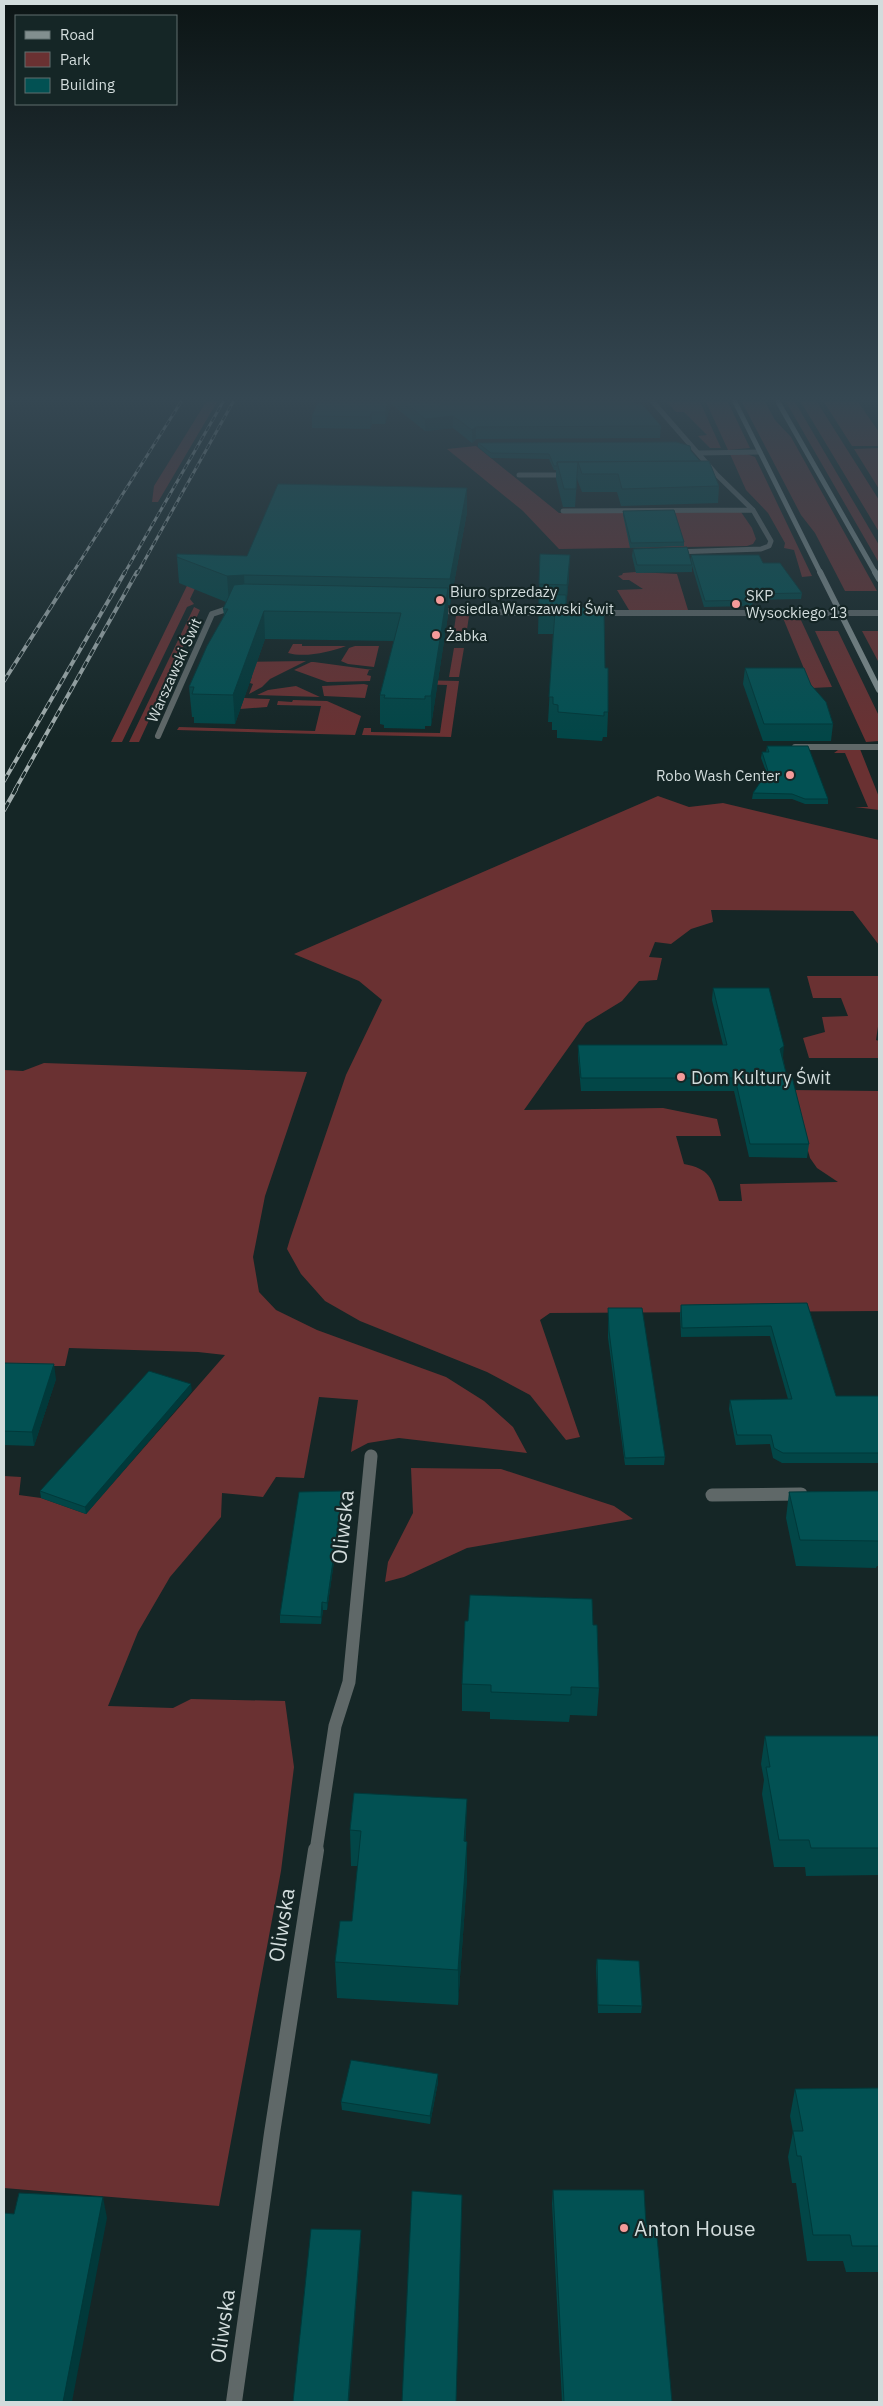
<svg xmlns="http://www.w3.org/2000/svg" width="883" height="2406" font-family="'IBM Plex Sans',sans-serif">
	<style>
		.green { fill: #6a3132 }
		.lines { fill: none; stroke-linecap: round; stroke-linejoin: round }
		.street-far3 { stroke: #5f6868; stroke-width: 5 }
		.street-far2 { stroke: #5f6868; stroke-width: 6 }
		.street-far1 { stroke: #5f6868; stroke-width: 13 }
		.street { stroke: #5f6868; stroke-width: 16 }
		.secondary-far1 { stroke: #828f8f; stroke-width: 5 }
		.secondary { stroke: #828f8f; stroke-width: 6 }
		.rail-far2-casing { stroke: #a2aeae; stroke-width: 3 }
		.rail-far1-casing { stroke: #a2aeae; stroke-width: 4 }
		.rail-casing { stroke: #a2aeae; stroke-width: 4.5 }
		.rail-far2 { stroke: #152626; stroke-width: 2; stroke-dasharray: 5.5; stroke-linecap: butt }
		.rail-far1 { stroke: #152626; stroke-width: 2.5; stroke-dasharray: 7; stroke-linecap: butt }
		.rail { stroke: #152626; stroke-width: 3; stroke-dasharray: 9; stroke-linecap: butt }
		.wall { fill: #024647 }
		.shaded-wall { fill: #01393a }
		.building { fill: #025153; stroke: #01393a }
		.poi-dot { fill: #f59b9a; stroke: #152626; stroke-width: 2 }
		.labels { text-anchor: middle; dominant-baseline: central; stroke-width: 4.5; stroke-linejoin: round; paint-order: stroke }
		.far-poi-label { font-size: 15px; fill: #d2dcdc; stroke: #152626; text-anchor: start }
		.far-street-label { font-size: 15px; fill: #d2dcdc; stroke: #152626 }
		.poi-label { font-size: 18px; fill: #d2dcdc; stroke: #152626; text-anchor: start }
		.near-street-label { font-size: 21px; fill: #d2dcdc; stroke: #152626 }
		.near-poi-label { font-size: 21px; fill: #d2dcdc; stroke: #152626; text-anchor: start }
	</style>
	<rect width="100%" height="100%" fill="#152626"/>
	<path class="green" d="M 206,402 L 217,402 L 158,502 L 152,502 L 154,486 Z
		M 667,402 L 700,402 L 721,448 L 710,448 L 698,436 L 707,435 L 684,412 L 676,412 Z
		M 706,402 L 728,402 L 750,448 L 728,450 Z
		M 742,402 L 765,402 L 775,420 L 791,437 L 877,591 L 845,591 L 815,533 L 801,515 Z
		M 786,402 L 795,402 L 879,545 L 879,563 Z
		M 801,402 L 817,402 L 879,500 L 879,532 Z
		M 824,402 L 858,402 L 879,432 L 879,446 L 852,446 Z
		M 476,446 L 559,513 L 741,512 L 752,528 L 756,539 L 753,544 L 747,546 L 559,549 L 523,511 L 447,449 Z
		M 879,448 L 879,489 L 854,449 Z
		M 730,454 L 747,454 L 755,457 L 812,576 L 802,577 L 794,550 L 784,548 L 785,543 L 768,513 L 746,490 Z
		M 199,561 L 208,561 L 190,599 L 194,604 L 187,607 L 122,742 L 111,742 Z
		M 636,572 L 677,574 L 688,610 L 629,610 L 617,590 L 643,589 L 629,580 L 623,580 L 618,576 L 622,575 L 623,573 Z
		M 194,607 L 200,610 L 139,742 L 129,742 Z
		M 456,616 L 469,616 L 466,636 L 453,636 Z
		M 783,618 L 800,618 L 832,687 L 812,688 Z
		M 815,631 L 838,631 L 879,716 L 879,741 L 866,742 Z
		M 862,631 L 879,631 L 879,663 Z
		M 293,644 L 302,644 L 302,646 L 346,646 C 330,652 305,658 288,653 Z
		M 355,646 L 379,646 L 374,667 L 348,664 L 341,661 L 349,648 Z
		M 454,648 L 464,648 L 459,677 L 449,677 Z
		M 306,661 L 270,679 L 262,687 L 249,694 L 253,684 L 250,683 L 252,676 L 224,662 Z
		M 311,662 L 314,662 L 373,670 L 369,670 L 367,675 L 371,676 L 370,681 L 327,682 L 294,670 Z
		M 414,680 L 459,681 L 451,737 L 362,735 L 364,728 L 371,728 L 371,732 L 440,733 L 447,685 L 414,684 Z
		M 364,684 L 368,685 L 365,698 L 324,696 L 322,686 Z
		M 296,686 L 320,697 L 257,695 L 268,690 Z
		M 244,698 L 270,699 L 267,707 L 240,709 Z
		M 293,700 L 327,701 L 361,716 L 355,735 L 177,730 L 179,727 L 315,731 L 321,706 L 277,705 L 278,701 L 292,702 Z
		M 860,749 L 879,797 L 879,810 L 855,807 L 868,807 L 845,753 L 834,753 L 838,750 Z
		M 658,796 L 689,807 L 723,803 L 879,840 L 879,945 L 853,911 L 711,910 L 713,922 L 691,929 L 671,944 L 655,942 L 649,957 L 662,958 L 657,980 L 639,981 L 622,1001 L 586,1023 L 524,1110 L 663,1108 L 717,1119 L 721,1136 L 676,1136 L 684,1164 C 710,1169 712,1178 719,1201 L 742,1201 L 740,1184 L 838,1182 L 817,1168 L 810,1158 L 791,1090 L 879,1091 L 879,1311 L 550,1313 L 540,1320 L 580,1437 L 566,1440 L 530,1395 L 487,1372 L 360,1321 L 325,1301 L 301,1274 L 287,1249 L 290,1239 L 346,1075 L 382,1000 L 359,981 L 294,954 Z
		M 807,976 L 879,976 L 879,1020 L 876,1040 L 879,1041 L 879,1058 L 809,1058 L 803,1038 L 825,1032 L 822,1017 L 848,1016 L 841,998 L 813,998 Z
		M 44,1063 L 307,1072 L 265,1196 L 253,1257 L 259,1292 L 276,1310 L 317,1330 L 446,1377 L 484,1401 L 513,1427 L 527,1453 L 399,1438 L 368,1443 L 351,1452 L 358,1400 L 319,1397 L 304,1478 L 276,1477 L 263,1497 L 222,1493 L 221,1517 L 170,1577 L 138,1632 L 108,1706 L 173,1708 L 191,1699 L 285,1701 L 294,1767 L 281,1871 L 219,2206 L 4,2188 L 4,1476 L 21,1477 L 19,1495 L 41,1498 L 86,1514 L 225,1355 L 198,1352 L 69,1348 L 65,1366 L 4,1366 L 4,1070 L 23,1071 Z
		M 411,1468 L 501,1469 L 614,1506 L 633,1519 L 467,1548 L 404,1577 L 385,1582 L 388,1562 L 413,1513 Z"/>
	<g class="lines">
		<path class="street-far3" d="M 653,402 L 716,474 L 753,510 L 771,541 L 769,546 L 761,549 L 675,552
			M 699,453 L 760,452
			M 519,475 L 570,475
			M 563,511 L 753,510"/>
		<path class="street-far2" d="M 436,611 L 551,613
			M 591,613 L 879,613
			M 158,736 L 212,614 L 236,606
			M 795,747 L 879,747"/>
		<path class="street-far1" d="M 712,1495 L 801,1494
			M 316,1851 L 335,1726 L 349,1682 L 371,1456"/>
		<path class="street" d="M 234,2402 L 272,2133 L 316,1850"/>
		<path class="secondary-far1" d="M 735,402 L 821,574
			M 778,402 L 876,574"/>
		<path class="secondary" d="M 820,572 L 879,690
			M 875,572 L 879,579"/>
		<g class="rail-far2-casing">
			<path id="rail-far2" d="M 72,574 L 181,402
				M 124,574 L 223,402
				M 137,574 L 233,402"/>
		</g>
		<g class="rail-far1-casing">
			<path id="rail-far1" d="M 4,681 L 73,572
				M 4,781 L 125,572
				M 15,790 L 137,572"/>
		</g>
		<g class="rail-casing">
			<path id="rail" d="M 4,810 L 16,789"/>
		</g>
		<use href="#rail-far2" class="rail-far2"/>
		<use href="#rail-far1" class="rail-far1"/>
		<use href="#rail" class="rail"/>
	</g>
	<path class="wall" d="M 318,402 L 634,402 L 634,404 L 661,426 L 660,438 L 476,439 L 472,443 L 453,428 L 425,431 L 391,404 L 385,424 L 372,424 L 370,429 L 312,428 L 312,416 Z
		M 478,443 L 691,451 L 719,486 L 718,503 L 621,506 L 617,492 L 582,492 L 577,479 L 575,507 L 563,507 L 556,479 L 556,470 L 554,470 L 549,459 L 491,458 L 478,447 Z
		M 467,488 L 467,512 L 450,605 L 448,605 L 448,615 L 431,726 L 425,726 L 425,729 L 384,728 L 384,725 L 380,724 L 380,695 L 394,641 L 265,639 L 235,724 L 194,723 L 194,717 L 192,717 L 189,687 L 224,615 L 223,609 L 226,602 L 179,583 L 177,557 L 247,556 Z
		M 623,511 L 684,542 L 684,546 L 630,548 L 623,515 Z
		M 633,549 L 691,560 L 691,555 L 763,563 L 802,593 L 801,599 L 753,600 L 752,606 L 704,607 L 692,566 L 692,572 L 636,573 L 632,556 Z
		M 540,554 L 569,577 L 566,607 L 599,613 L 608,712 L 607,737 L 603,737 L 602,741 L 557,738 L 557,730 L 552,730 L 552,722 L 548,722 L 553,634 L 538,634 Z
		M 745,668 L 811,685 L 833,724 L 831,741 L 763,741 L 743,684 Z
		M 767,746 L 828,799 L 828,804 L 805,804 L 792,799 L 752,799 L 753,793 L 767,774 L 761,758 L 762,752 L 766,752 Z
		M 713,988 L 783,1058 L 786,1073 L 809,1144 L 807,1158 L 749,1157 L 734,1091 L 581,1091 L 578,1057 L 578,1045 L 723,1045 L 712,1000 Z
		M 807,1303 L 836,1396 L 879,1396 L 879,1463 L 782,1463 L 773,1458 L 770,1444 L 736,1445 L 729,1409 L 730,1400 L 788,1399 L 770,1336 L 681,1337 L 680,1314 L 681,1305 Z
		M 608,1308 L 665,1457 L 664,1465 L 625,1465 L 608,1338 Z
		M 4,1363 L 56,1379 L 34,1446 L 4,1445 Z
		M 192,1391 L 86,1514 L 41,1498 L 40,1491 Z
		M 879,1491 L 879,1566 L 877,1566 L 876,1568 L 796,1566 L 786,1518 L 789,1492 Z
		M 343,1499 L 327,1610 L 323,1610 L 321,1624 L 280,1623 L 280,1615 Z
		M 593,1625 L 599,1688 L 597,1716 L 570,1715 L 569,1722 L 490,1719 L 490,1712 L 462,1711 L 462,1684 Z
		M 765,1736 L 879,1736 L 879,1875 L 806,1876 L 805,1867 L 774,1867 L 762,1794 L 764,1780 L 761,1764 Z
		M 354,1793 L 467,1842 L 467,1878 L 458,2005 L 337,1998 L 335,1962 L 352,1921 L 358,1866 L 351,1866 L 350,1830 Z
		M 597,1959 L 642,2006 L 641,2013 L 598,2013 L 596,1967 Z
		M 438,2082 L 430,2124 L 342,2110 L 341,2102 Z
		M 879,2088 L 879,2272 L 846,2272 L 843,2261 L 807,2261 L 796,2183 L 792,2183 L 788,2157 L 793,2132 L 790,2116 L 795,2089 Z
		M 553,2190 L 646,2225 L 672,2402 L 562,2402 L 552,2204 Z"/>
	<path class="shaded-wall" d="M 388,402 L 391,402 L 391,404 L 385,424 L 385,412 Z
		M 372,412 L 372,424 L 370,429 L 370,417 Z
		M 453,416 L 453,428 L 425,431 L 425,419 Z
		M 476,427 L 476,439 L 472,443 L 472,430 Z
		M 467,488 L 467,512 L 450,605 L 450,579 Z
		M 570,555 L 569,577 L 566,608 L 567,585 Z
		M 244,575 L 245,601 L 229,603 L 227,576 Z
		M 448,588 L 448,615 L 431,726 L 431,696 Z
		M 264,611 L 265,639 L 235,724 L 233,695 Z
		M 784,1046 L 783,1058 L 778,1061 L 780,1049 Z
		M 54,1364 L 56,1379 L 34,1446 L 32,1432 Z
		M 191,1384 L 192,1391 L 86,1514 L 85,1507 Z
		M 343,1491 L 343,1499 L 327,1610 L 327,1603 Z
		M 322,1602 L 323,1610 L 321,1624 L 321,1617 Z
		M 467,1799 L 466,1835 L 464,1877 L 464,1841 Z
		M 467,1842 L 467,1878 L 458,2005 L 458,1970 Z
		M 438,2074 L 438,2082 L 430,2124 L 430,2116 Z
		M 103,2197 L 107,2218 L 72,2402 L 63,2402 Z
		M 361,2230 L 361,2237 L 349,2402 L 348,2402 Z"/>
	<path class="building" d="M 318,402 L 388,402 L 385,412 L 372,412 L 370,417 L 312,416 Z
		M 404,402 L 439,402 L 440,404 L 642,404 L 661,426 L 476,427 L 472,430 L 453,416 L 425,419 Z
		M 676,442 L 690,446 L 691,451 L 700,461 L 557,462 L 557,466 L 554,466 L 549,454 L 491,453 L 478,443 Z
		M 709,461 L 719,486 L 622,489 L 618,474 L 582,474 L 578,462 L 576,489 L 564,489 L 557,462 Z
		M 278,484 L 467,488 L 450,579 L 244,575 L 227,576 L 177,557 L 177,554 L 247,556 Z
		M 674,510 L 684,542 L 631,543 L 623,511 Z
		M 687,547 L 692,565 L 637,565 L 633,549 Z
		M 540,554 L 570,555 L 567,585 L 539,584 Z
		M 691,555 L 759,555 L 763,563 L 780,563 L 802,593 L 750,594 L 753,600 L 705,601 Z
		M 244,584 L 448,588 L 431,696 L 425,696 L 425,699 L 384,698 L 385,695 L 380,695 L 401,613 L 264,611 L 233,695 L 192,694 L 194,687 L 189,687 L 207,646 L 228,609 L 223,609 L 234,585 Z
		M 539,594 L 566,595 L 566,607 L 599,608 L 599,613 L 604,612 L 605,668 L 608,668 L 608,712 L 604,712 L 604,716 L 558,712 L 558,705 L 553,704 L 553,697 L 549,697 L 555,611 L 539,610 Z
		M 745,668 L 804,668 L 811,685 L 826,702 L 833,724 L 764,724 Z
		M 767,746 L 808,746 L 828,799 L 805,799 L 792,794 L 753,793 L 768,771 L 762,752 L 769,752 Z
		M 713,988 L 769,988 L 784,1046 L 780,1049 L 786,1073 L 792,1077 L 809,1144 L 750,1144 L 735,1078 L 581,1078 L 578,1045 L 727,1045 Z
		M 807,1303 L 836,1396 L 879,1396 L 879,1453 L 783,1453 L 774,1448 L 771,1435 L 737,1435 L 730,1400 L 792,1399 L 771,1326 L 682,1328 L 681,1305 Z
		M 608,1308 L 642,1308 L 665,1457 L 625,1458 L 609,1331 Z
		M 4,1363 L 54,1364 L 32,1432 L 4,1431 Z
		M 149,1371 L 191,1384 L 85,1507 L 40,1491 Z
		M 343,1491 L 327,1603 L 322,1602 L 321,1617 L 280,1615 L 299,1492 Z
		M 879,1491 L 879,1541 L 800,1540 L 789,1492 Z
		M 470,1595 L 592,1599 L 593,1625 L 597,1625 L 599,1688 L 571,1687 L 571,1695 L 491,1692 L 491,1685 L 462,1684 L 465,1621 L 468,1621 Z
		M 765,1736 L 879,1736 L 879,1848 L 811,1848 L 809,1840 L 779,1840 L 766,1767 L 770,1767 Z
		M 354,1793 L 467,1799 L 464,1841 L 467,1842 L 458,1970 L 335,1962 L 340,1921 L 352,1921 L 361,1831 L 350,1830 Z
		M 597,1959 L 639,1961 L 642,2006 L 598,2005 Z
		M 351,2060 L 438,2074 L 430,2116 L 341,2102 Z
		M 879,2088 L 879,2246 L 852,2246 L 850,2235 L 813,2235 L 801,2156 L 797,2156 L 793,2131 L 803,2131 L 795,2089 Z
		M 553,2190 L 644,2190 L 646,2225 L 656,2225 L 672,2402 L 564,2402 Z
		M 412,2191 L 462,2195 L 456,2402 L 402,2402 Z
		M 19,2193 L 103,2197 L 63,2402 L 4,2402 L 4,2213 L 14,2214 Z
		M 311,2229 L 361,2230 L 348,2402 L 293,2402 Z"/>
	<linearGradient id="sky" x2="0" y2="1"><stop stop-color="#0c1515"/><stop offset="0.54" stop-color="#354752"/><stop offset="1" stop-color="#354752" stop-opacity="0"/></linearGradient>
	<rect width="883" height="739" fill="url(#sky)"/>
	<g class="poi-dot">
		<circle cx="440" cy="600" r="5"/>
		<circle cx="736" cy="604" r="5"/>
		<circle cx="436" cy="635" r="5"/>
		<circle cx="790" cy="775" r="5"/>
		<circle cx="681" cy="1077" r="5"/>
		<circle cx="624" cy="2228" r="5"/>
	</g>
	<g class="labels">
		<g class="far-poi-label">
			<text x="450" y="591">Biuro sprzedaży<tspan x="450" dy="17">osiedla Warszawski Świt</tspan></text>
			<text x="746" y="595">SKP<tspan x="746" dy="17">Wysockiego 13</tspan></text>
			<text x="446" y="635">Żabka</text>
			<text x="780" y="775" text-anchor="end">Robo Wash Center</text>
		</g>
		<g class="far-street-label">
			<text transform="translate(174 670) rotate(-66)">Warszawski Świt</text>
		</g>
		<g class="poi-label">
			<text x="691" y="1077">Dom Kultury Świt</text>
		</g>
		<g class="near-street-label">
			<text transform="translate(342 1527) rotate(-84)">Oliwska</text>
			<text transform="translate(281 1925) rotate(-81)">Oliwska</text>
			<text transform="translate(222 2326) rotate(-82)">Oliwska</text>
		</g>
		<g class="near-poi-label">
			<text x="634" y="2228">Anton House</text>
		</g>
	</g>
	<rect width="883" height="2406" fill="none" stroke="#d2dcdc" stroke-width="10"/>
	<rect x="15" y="15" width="162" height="90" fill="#152626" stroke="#616f6f"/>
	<rect x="25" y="31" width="25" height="8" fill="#828f8f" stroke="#616f6f"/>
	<text x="60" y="40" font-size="15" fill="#d2dcdc">Road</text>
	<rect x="25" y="52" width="25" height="15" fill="#6a3132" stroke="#616f6f"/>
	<text x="60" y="65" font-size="15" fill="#d2dcdc">Park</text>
	<rect x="25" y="78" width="25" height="15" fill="#025153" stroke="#616f6f"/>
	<text x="60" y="90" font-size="15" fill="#d2dcdc">Building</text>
</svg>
